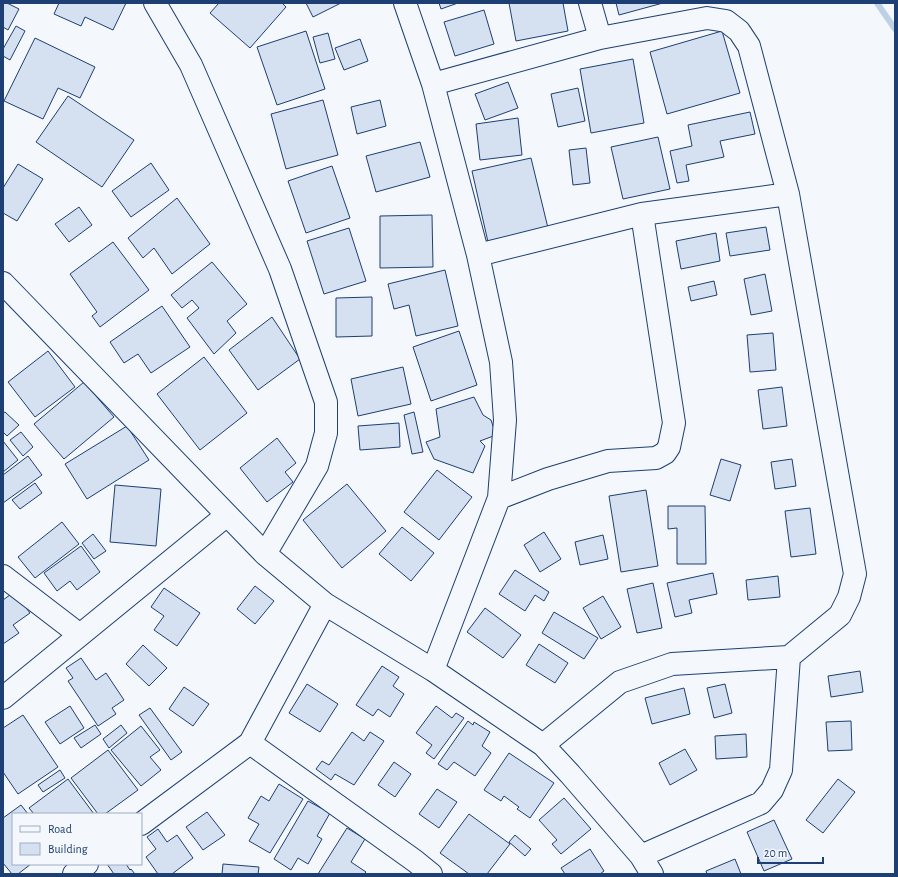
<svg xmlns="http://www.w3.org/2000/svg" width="898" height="877" font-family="'Alegreya Sans',sans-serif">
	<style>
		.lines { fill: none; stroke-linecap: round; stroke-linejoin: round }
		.stream { stroke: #bed0e5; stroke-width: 6 }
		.building { fill: #d5e0f0; stroke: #1d3f73 }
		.minor-casing { stroke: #1d3f73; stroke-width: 24 }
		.minor { stroke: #f4f7fb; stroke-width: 22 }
	</style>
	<rect width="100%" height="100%" fill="#f4f7fb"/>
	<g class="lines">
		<path class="stream" d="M 877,3 L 895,29"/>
	</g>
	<path class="building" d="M 3,3 L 7,3 L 19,9 L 8,30 L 3,27 Z
		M 59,3 L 126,3 L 113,30 L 85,17 L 81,26 L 54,14 Z
		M 219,3 L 282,3 L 286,7 L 250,48 L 210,13 Z
		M 306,3 L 341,3 L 313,17 Z
		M 439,3 L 458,3 L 441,9 Z
		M 509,3 L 563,3 L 568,31 L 516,41 Z
		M 616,3 L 663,3 L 619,15 Z
		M 484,10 L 494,44 L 455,56 L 444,22 Z
		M 16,26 L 25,31 L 10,60 L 3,56 L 3,49 Z
		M 306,31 L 325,89 L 277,105 L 257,47 Z
		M 722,31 L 740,93 L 667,114 L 650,52 Z
		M 328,33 L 335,59 L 320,63 L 313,37 Z
		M 35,38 L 95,67 L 80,98 L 58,88 L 43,119 L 4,101 Z
		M 360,39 L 368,61 L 344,70 L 335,48 Z
		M 633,59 L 644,123 L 591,133 L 580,69 Z
		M 508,82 L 518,108 L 485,120 L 475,94 Z
		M 578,88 L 585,121 L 558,127 L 551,94 Z
		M 68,96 L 134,140 L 102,187 L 36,142 Z
		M 323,100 L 338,155 L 286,169 L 271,114 Z
		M 380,100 L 386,126 L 357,134 L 351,107 Z
		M 750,112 L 755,134 L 720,141 L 724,157 L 686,165 L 689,181 L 677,183 L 670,151 L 692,146 L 688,125 Z
		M 518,118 L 522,155 L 480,160 L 476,124 Z
		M 658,137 L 670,189 L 623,199 L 611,147 Z
		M 420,142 L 430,177 L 376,192 L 366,156 Z
		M 586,148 L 590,183 L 573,185 L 569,150 Z
		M 531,158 L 548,228 L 488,242 L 472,171 Z
		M 151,163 L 169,190 L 131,217 L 112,191 Z
		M 18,164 L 43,179 L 17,221 L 3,213 L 3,188 Z
		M 332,166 L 350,218 L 306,233 L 288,181 Z
		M 177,198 L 210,244 L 172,274 L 154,248 L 143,258 L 128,238 Z
		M 79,207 L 92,225 L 69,242 L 55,224 Z
		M 432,215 L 433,267 L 380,268 L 380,216 Z
		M 766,227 L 770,250 L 730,256 L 726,233 Z
		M 349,228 L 366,281 L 324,294 L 307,241 Z
		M 716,233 L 720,261 L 681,269 L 676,241 Z
		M 113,242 L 149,290 L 100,327 L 92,316 L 97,312 L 70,274 Z
		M 212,262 L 247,304 L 227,321 L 236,333 L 214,354 L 187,318 L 199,308 L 192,300 L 182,308 L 171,295 Z
		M 445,270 L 458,326 L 416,336 L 409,305 L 394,309 L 388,284 Z
		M 765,274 L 772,311 L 751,315 L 744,279 Z
		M 714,281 L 717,295 L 691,301 L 688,287 Z
		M 372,297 L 372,336 L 336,337 L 336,298 Z
		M 162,306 L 190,347 L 151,373 L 138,354 L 124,363 L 110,342 Z
		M 272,317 L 300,359 L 258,390 L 229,350 Z
		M 459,331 L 477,385 L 431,401 L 413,347 Z
		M 773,333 L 776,370 L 750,372 L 747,335 Z
		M 48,351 L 75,387 L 35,417 L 8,382 Z
		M 204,357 L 247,413 L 200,450 L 157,394 Z
		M 403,367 L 411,404 L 358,416 L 351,379 Z
		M 84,382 L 114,417 L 64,459 L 34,424 Z
		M 782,387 L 787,426 L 763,429 L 758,390 Z
		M 474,397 L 483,415 L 491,420 L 496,435 L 480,441 L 485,446 L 473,473 L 434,459 L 426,442 L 440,437 L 436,409 Z
		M 5,412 L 19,425 L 7,436 L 3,432 L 3,413 Z
		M 414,412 L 423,452 L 412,454 L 404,415 Z
		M 399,423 L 400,447 L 360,450 L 358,426 Z
		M 127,426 L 149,460 L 87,499 L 65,464 Z
		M 21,432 L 33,447 L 23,456 L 10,440 Z
		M 277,438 L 296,463 L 285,472 L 293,482 L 267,502 L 240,468 Z
		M 3,441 L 18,460 L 3,472 Z
		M 28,456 L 42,475 L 3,503 L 3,475 Z
		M 721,459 L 741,465 L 730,501 L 710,495 Z
		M 792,459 L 796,486 L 775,489 L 771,462 Z
		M 437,470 L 472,497 L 439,540 L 404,512 Z
		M 35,483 L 42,493 L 20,509 L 12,500 Z
		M 347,484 L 386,531 L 342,568 L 303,520 Z
		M 115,485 L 161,489 L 156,546 L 110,542 Z
		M 646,490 L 658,566 L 621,572 L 609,496 Z
		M 668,506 L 705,506 L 706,564 L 677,564 L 677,528 L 668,529 Z
		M 810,508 L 816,554 L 791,557 L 785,511 Z
		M 62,522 L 79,544 L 35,578 L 18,557 Z
		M 402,527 L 434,553 L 411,581 L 379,554 Z
		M 544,532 L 561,559 L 540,572 L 524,545 Z
		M 93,534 L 106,551 L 94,559 L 82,543 Z
		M 603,535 L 608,559 L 580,565 L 575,542 Z
		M 81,546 L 100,572 L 77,590 L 70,581 L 57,591 L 44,573 Z
		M 515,570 L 549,592 L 544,601 L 535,595 L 525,611 L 499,594 Z
		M 713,573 L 717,594 L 689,600 L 692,613 L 675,617 L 667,583 Z
		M 778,576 L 780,597 L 748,600 L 746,580 Z
		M 653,583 L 662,628 L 637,633 L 627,589 Z
		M 255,586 L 274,601 L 255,624 L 237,609 Z
		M 164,588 L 200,613 L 177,646 L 154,630 L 164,616 L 151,607 Z
		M 14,592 L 30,613 L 13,625 L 19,633 L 3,644 L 3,600 Z
		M 603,596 L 621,627 L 601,639 L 583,608 Z
		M 485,608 L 521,635 L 503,658 L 467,632 Z
		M 554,612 L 598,638 L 584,659 L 542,633 Z
		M 539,644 L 568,663 L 555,683 L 526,665 Z
		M 143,645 L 167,668 L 149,686 L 126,664 Z
		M 81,658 L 96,680 L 106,673 L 124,700 L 112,708 L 116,714 L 98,726 L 68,681 L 73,678 L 66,668 Z
		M 382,666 L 399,677 L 393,686 L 404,694 L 390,717 L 378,709 L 373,716 L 356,705 Z
		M 860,671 L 863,692 L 831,697 L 828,676 Z
		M 307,684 L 338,704 L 320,732 L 289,713 Z
		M 725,684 L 732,713 L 714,718 L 707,688 Z
		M 184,687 L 209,704 L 193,726 L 169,709 Z
		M 684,688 L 690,714 L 652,724 L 645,698 Z
		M 70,706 L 84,728 L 60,744 L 45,722 Z
		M 436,706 L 452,718 L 456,713 L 464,718 L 434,759 L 426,753 L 432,745 L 416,733 Z
		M 150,708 L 182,752 L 171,760 L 139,715 Z
		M 23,715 L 58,767 L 18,794 L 3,772 L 3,728 Z
		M 468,721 L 473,725 L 474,722 L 490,732 L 482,746 L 491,753 L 475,776 L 454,762 L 447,770 L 438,764 Z
		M 851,721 L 852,750 L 828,751 L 826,722 Z
		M 95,725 L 101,734 L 81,748 L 74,738 Z
		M 121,725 L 127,733 L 109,748 L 103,739 Z
		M 141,726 L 160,750 L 150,757 L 161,770 L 141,786 L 111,750 Z
		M 352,732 L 364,741 L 370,732 L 384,741 L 354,785 L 335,774 L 331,780 L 316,769 L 322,761 L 329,765 Z
		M 746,734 L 747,757 L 716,759 L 715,736 Z
		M 685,749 L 697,770 L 670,785 L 659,763 Z
		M 108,750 L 138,790 L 105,814 L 98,814 L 71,778 Z
		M 509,753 L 554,783 L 530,818 L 517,809 L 519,807 L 504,796 L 501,801 L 484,790 Z
		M 394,762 L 411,774 L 395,797 L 378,785 Z
		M 60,770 L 65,778 L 43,792 L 38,785 Z
		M 68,779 L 94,814 L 34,814 L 29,808 Z
		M 838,779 L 855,792 L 823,833 L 806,820 Z
		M 279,784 L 303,799 L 270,853 L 249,841 L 259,824 L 248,818 L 261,796 L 269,801 Z
		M 437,789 L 457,802 L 439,828 L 419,814 Z
		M 564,798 L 591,829 L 561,854 L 552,844 L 557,840 L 539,820 Z
		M 308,801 L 330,813 L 317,836 L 322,839 L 308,864 L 298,858 L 291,870 L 274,859 Z
		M 21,805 L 28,814 L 13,814 L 13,864 L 31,864 L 18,874 L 12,874 L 3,863 L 3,818 Z
		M 207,812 L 225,835 L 203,850 L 186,827 Z
		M 469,814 L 510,844 L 487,874 L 469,874 L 440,853 Z
		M 774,820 L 792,859 L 764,871 L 747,832 Z
		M 347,828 L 365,839 L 351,862 L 366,872 L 364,874 L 318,874 Z
		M 158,829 L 167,842 L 177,835 L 193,858 L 172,874 L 158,874 L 146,857 L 156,849 L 147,837 Z
		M 515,835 L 531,849 L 525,856 L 509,842 Z
		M 590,849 L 604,871 L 600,874 L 565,874 L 561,868 Z
		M 735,859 L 741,874 L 707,874 L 706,871 Z
		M 107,864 L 126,864 L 130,870 L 131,869 L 135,874 L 114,874 Z
		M 223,864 L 259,867 L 258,874 L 222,874 Z"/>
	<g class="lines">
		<g class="minor-casing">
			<path id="minor" d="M 405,3 L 433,84 L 478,255 L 501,362 L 505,420 L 499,498 L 433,670 L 543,745 L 570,774 L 641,856 L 652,874
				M 590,3 L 600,38
				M 433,84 L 600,38 L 707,18 L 726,21 L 739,31 L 749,46 L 788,194
				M 478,255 L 642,214 L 788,194 L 855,574 L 849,597 L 840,615 L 789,657 L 672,664 L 620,682 L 543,745
				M 3,283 L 265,554 L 317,466 L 326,433 L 326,402 L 280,269 L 191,65 L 155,3
				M 499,498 L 548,479 L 608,461 L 656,458 L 665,453 L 669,447 L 674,423 L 642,214
				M 3,576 L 80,635
				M 325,604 L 433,670
				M 3,698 L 227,515
				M 250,743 L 415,861 L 431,874
				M 141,824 L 250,743 L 325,604 L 265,554
				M 641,856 L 761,803 L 772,790 L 781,770 L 789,657
				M 74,874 L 87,864"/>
		</g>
		<use href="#minor" class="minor"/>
	</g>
	<rect width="898" height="877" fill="none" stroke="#1d3f73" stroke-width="8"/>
	<rect x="12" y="813" width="130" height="52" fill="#f4f7fb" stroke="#9eadc5"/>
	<rect x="20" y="826" width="20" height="6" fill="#f4f7fb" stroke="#9eadc5"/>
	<text x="48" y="833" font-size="12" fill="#1d3f73">Road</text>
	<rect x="20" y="843" width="20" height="12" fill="#d5e0f0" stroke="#9eadc5"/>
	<text x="48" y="853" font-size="12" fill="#1d3f73">Building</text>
	<path d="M758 857v6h65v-6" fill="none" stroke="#1d3f73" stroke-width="2"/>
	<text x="764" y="857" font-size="12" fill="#1d3f73" stroke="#f4f7fb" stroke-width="3" paint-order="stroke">20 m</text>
</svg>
